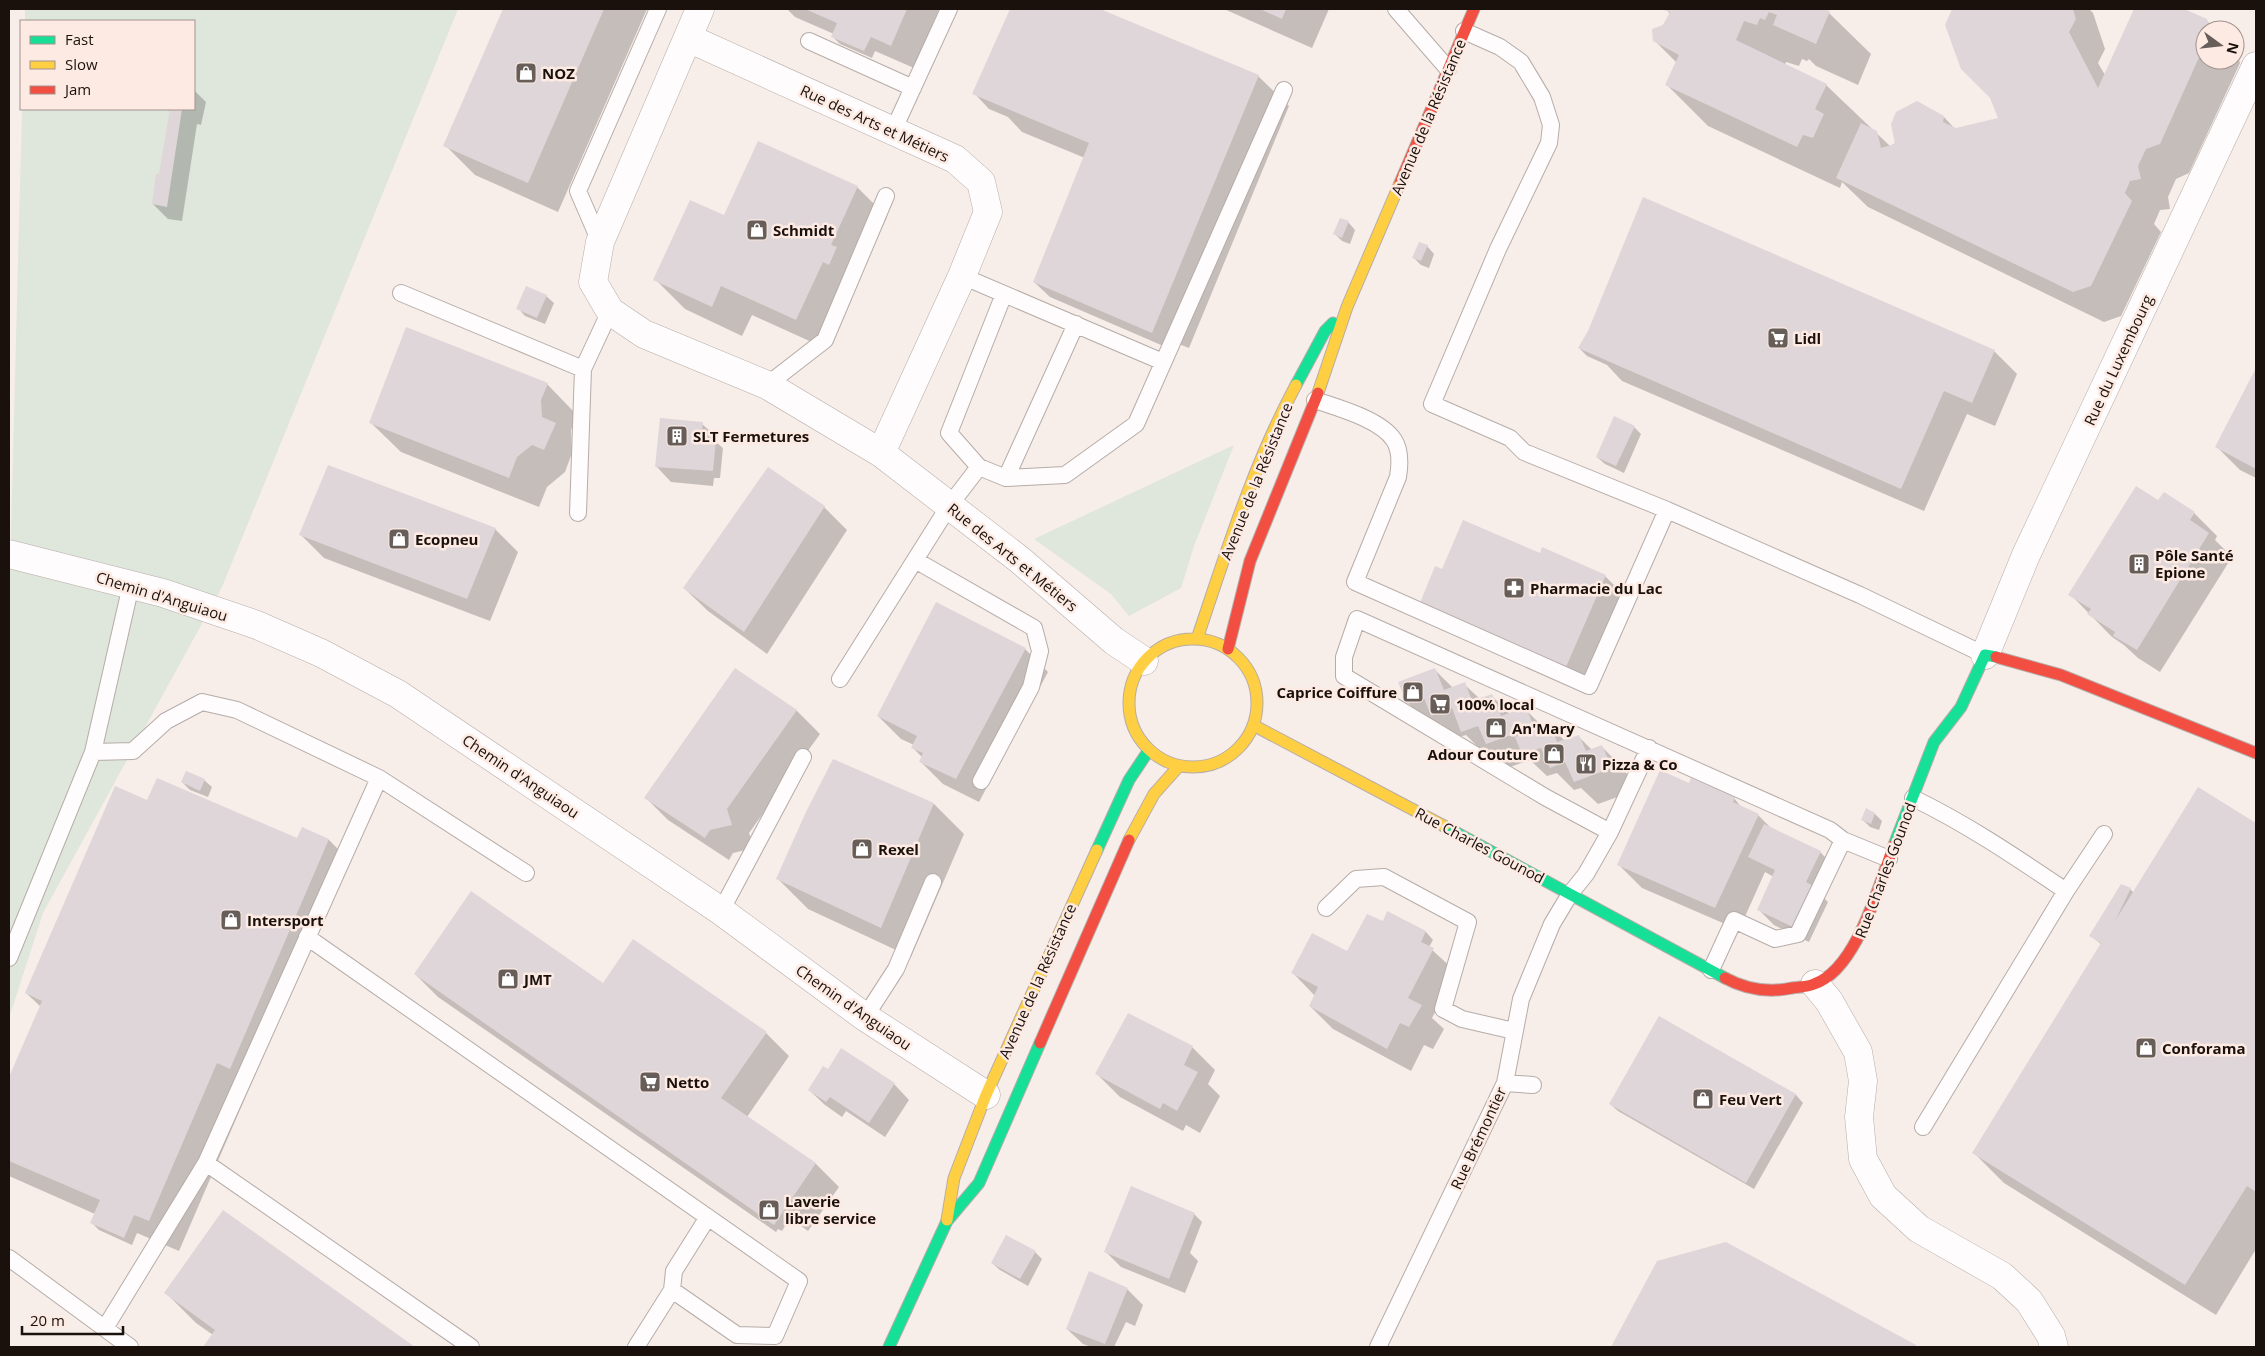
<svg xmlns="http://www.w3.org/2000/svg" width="2265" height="1356" font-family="'Open Sans',sans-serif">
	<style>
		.green { fill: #dfe6dc }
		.shadow { fill: #0003 }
		.building { fill: #dfd6d9 }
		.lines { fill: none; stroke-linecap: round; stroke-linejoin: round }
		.lane-casing { stroke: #b6aca8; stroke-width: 18 }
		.street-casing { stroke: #b6aca8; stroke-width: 29 }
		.fast-casing { stroke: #b6aca8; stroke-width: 13 }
		.slow-casing { stroke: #b6aca8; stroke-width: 13 }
		.jam-casing { stroke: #b6aca8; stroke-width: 13 }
		.lane { stroke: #fefcfc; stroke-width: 16 }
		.street { stroke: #fefcfc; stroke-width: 28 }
		.fast { stroke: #16e098; stroke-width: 11 }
		.slow { stroke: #ffcf43; stroke-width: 11 }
		.jam { stroke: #f24e42; stroke-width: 11 }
		.labels { text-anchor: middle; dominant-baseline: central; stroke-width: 5; stroke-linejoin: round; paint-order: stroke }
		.poi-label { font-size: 15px; font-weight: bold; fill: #1a100c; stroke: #fdebe3; text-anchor: start }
		.street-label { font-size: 15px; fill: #1a100c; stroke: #fdebe3 }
	</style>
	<rect width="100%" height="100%" fill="#f7ede9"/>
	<path class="green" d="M 25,9 L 458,9 L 222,587 L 43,913 L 9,1018 L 9,612 L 22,109 L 194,109 L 194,21 L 25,21 Z
		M 1234,445 L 1194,546 L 1181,588 L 1129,616 L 1111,594 L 1034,539 Z"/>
	<path class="shadow" d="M 505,9 L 647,9 L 558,212 L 475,175 L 445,145 Z
		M 787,9 L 939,9 L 914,68 L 875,51 L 872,58 L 840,44 L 833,37 L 834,34 L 795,17 Z
		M 1011,9 L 1097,9 L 1258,76 L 1289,106 L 1189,348 L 1171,341 L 1168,348 L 1050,297 L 1034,282 L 1085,158 L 1022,132 L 1008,117 L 989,109 L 974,93 Z
		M 1224,9 L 1329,9 L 1312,48 Z
		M 1666,9 L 1820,9 L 1829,13 L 1871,54 L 1858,85 L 1816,66 L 1809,59 L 1807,61 L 1802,59 L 1799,66 L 1786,62 L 1785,65 L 1826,85 L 1890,146 L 1944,117 L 1956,130 L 1999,119 L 1992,98 L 1946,25 L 1954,9 L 2089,9 L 2093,13 L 2105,49 L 2098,63 L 2105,75 L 2135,9 L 2181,9 L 2206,20 L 2216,30 L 2205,30 L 2205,60 L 2235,60 L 2235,49 L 2240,63 L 2189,173 L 2176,179 L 2168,197 L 2170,209 L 2160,210 L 2154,224 L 2161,232 L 2121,316 L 2104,322 L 1868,207 L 1842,182 L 1840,188 L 1708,126 L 1666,84 L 1676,62 L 1654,40 L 1670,14 Z
		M 194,90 L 206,102 L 201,125 L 197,124 L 182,221 L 168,219 L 153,204 L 160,175 L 171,112 L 167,109 L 194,109 Z
		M 857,187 L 887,217 L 827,349 L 752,315 L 742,336 L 685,309 L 655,279 L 724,217 Z
		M 1348,222 L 1355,230 L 1350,244 L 1342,241 L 1335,234 Z
		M 1427,246 L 1434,254 L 1429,268 L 1421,265 L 1414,258 Z
		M 546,296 L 554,303 L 545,324 L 525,316 L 518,308 Z
		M 1579,348 L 1994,351 L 2017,374 L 1995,426 L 1967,414 L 1924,511 L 1622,381 L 1607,365 L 1587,356 Z
		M 2256,371 L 2256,478 L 2240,470 L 2217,447 Z
		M 547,384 L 577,415 L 571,430 L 572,453 L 565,472 L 547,487 L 539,507 L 401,452 L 370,422 Z
		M 702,424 L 710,431 L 709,436 L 723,448 L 720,478 L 714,478 L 713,486 L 671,482 L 656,466 Z
		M 1634,427 L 1641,434 L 1624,473 L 1605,464 L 1597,457 Z
		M 2158,502 L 2194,513 L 2217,536 L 2215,540 L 2232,557 L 2160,672 L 2138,658 L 2124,645 L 2112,637 L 2070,594 Z
		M 824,507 L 847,530 L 767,654 L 708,611 L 684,588 Z
		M 495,529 L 518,552 L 490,621 L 324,558 L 301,535 Z
		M 1540,555 L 1605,576 L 1628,599 L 1589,689 L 1443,570 Z
		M 1025,649 L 1048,672 L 979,802 L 943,784 L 920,761 L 922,757 L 913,748 L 914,745 L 901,739 L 878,716 Z
		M 735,669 L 797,711 L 820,734 L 749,833 L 754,848 L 733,853 L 729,860 L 668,820 L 645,797 Z
		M 1435,670 L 1453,688 L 1464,684 L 1480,699 L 1491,695 L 1510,714 L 1525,709 L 1544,728 L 1550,726 L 1565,741 L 1578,736 L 1592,750 L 1602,747 L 1625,770 L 1634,791 L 1598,804 L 1581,788 L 1574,790 L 1557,773 L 1547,776 L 1530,760 L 1510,767 L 1495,751 L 1485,754 L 1466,735 L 1455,738 L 1440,723 L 1431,726 L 1408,703 Z
		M 204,780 L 212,787 L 208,797 L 190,790 L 182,782 Z
		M 1694,787 L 1734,798 L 1741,807 L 1758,815 L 1773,830 L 1820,852 L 1835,867 L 1822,896 L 1828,902 L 1809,942 L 1774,925 L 1759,910 L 1774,877 L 1765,872 L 1739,930 L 1642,888 L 1619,865 Z
		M 2198,789 L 2256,825 L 2256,1249 L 2216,1315 L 2004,1183 L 1974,1153 L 2102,945 L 2091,936 L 2130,889 L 2134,893 Z
		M 148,802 L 302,842 L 302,829 L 329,840 L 344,855 L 341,876 L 179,1251 L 137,1233 L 132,1245 L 99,1230 L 92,1223 L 95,1214 L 9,1176 L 9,1080 L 41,1007 L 26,993 Z
		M 934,804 L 964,834 L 911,957 L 808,909 L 778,879 Z
		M 1875,814 L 1882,821 L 1879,830 L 1870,827 L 1862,819 Z
		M 1388,912 L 1426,932 L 1433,940 L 1429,947 L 1456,972 L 1432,1018 L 1444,1029 L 1433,1049 L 1424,1045 L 1411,1071 L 1333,1029 L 1310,1006 L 1315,996 L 1293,973 L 1347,953 L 1390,927 Z
		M 415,974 L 603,985 L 766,1033 L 789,1056 L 747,1117 L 816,1164 L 839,1187 L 808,1231 L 790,1218 L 782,1231 L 778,1229 L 776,1232 L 438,997 Z
		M 1659,1017 L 1796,1095 L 1803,1103 L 1754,1189 L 1618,1111 L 1610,1104 Z
		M 1192,1047 L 1215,1070 L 1208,1084 L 1220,1096 L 1200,1133 L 1186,1125 L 1183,1131 L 1120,1097 L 1097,1074 Z
		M 828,1071 L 894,1084 L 909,1100 L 885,1137 L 846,1111 L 842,1117 L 825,1105 L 809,1090 Z
		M 223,1212 L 413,1347 L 204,1347 L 213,1335 L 196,1323 L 166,1293 Z
		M 1194,1214 L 1202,1222 L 1190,1253 L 1198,1261 L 1185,1293 L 1121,1267 L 1106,1252 Z
		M 1035,1252 L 1042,1259 L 1028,1286 L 1000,1270 L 992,1263 Z
		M 1656,1267 L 1915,1346 L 1916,1347 L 1612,1347 Z
		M 1090,1273 L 1128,1290 L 1143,1305 L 1135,1326 L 1126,1322 L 1114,1347 L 1091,1347 L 1083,1344 L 1067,1329 Z"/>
	<path class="building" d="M 503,9 L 604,9 L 528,183 L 443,146 Z
		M 805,9 L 907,9 L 891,46 L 871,37 L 864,51 L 831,37 L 837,23 Z
		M 1010,9 L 1100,9 L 1259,75 L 1152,333 L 1033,282 L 1089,143 L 972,94 Z
		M 1260,9 L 1286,9 L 1282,19 Z
		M 1661,9 L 1823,9 L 1830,11 L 1816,44 L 1773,25 L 1777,15 L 1769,12 L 1765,20 L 1760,18 L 1757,25 L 1744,21 L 1736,40 L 1827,84 L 1815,109 L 1824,114 L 1813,138 L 1803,135 L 1797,147 L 1665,85 L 1679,55 L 1653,41 L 1652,29 L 1663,25 L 1670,12 Z
		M 1952,9 L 2073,9 L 2076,19 L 2069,32 L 2098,88 L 2134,9 L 2184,9 L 2207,19 L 2210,30 L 2205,30 L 2205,44 L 2160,144 L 2146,149 L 2138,166 L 2141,179 L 2130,181 L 2125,193 L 2132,201 L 2091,286 L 2073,292 L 1836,178 L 1861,123 L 1877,131 L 1881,148 L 1895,144 L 1891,124 L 1896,112 L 1917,101 L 1944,116 L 1943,122 L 1956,128 L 1998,118 L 1990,98 L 1961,69 L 1945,25 Z
		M 170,109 L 182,109 L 167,207 L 152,204 L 156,174 L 159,174 Z
		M 758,141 L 858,186 L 831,245 L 837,247 L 829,265 L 823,262 L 796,320 L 721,286 L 712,307 L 653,280 L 690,200 L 724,215 Z
		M 1643,197 L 1995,350 L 1972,403 L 1944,391 L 1901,489 L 1578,348 L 1588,331 Z
		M 1340,218 L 1349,221 L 1342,238 L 1333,234 Z
		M 1419,242 L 1428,245 L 1421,261 L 1412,258 Z
		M 526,286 L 547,295 L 537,318 L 516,309 Z
		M 406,327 L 548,383 L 541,400 L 542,417 L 556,423 L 544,450 L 532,445 L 517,457 L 509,478 L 369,423 Z
		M 2256,368 L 2256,469 L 2215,447 Z
		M 1614,416 L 1635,426 L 1616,466 L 1596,457 Z
		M 660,418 L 703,422 L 701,438 L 716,439 L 713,471 L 655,467 Z
		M 328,465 L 496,528 L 467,599 L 299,535 Z
		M 768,467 L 825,506 L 744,632 L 683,588 Z
		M 2136,486 L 2158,500 L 2164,492 L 2195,512 L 2190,520 L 2209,533 L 2137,650 L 2113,636 L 2115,632 L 2087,614 L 2091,609 L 2068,595 Z
		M 1463,520 L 1540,553 L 1542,547 L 1606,575 L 1566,667 L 1420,603 L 1435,566 L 1442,569 Z
		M 936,602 L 1026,648 L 956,779 L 919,762 L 923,753 L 911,748 L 917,736 L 877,716 Z
		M 735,668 L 797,710 L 727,809 L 732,825 L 710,830 L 705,838 L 644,798 Z
		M 1435,668 L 1444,690 L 1465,682 L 1472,701 L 1492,694 L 1501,716 L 1526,707 L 1534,727 L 1486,744 L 1478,726 L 1461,732 L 1452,708 L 1431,716 L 1424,698 L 1407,704 L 1398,682 Z
		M 1550,724 L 1557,742 L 1579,735 L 1586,751 L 1602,745 L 1612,768 L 1574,782 L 1565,762 L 1550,768 L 1541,748 L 1522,754 L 1515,737 Z
		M 833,759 L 934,803 L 881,928 L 776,879 L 806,812 Z
		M 1660,770 L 1689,783 L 1691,778 L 1735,797 L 1733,802 L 1759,814 L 1715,908 L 1617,865 Z
		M 186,771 L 205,779 L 200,791 L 181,782 Z
		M 157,778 L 297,838 L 302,827 L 329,839 L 230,1069 L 217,1063 L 149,1221 L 134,1215 L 124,1238 L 90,1223 L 100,1200 L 9,1161 L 9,1077 L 42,1001 L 25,993 L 115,786 L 147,800 Z
		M 2198,787 L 2256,823 L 2256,1192 L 2247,1186 L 2185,1285 L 1972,1153 L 2101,943 L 2089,936 L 2121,884 L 2131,888 L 2115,921 Z
		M 1866,808 L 1875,813 L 1871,824 L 1861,820 Z
		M 1764,824 L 1821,851 L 1806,882 L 1813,886 L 1793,927 L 1757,910 L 1775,870 L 1748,857 Z
		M 471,891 L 603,983 L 633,939 L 767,1032 L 721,1098 L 816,1163 L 774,1225 L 414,974 Z
		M 1387,911 L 1426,931 L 1421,942 L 1434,948 L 1408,998 L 1422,1005 L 1409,1027 L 1400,1023 L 1387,1049 L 1309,1006 L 1318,987 L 1291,973 L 1312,933 L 1347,951 L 1367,914 L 1383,921 Z
		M 1128,1013 L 1193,1046 L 1184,1065 L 1198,1072 L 1177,1111 L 1163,1103 L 1160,1109 L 1095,1074 Z
		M 1659,1016 L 1796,1094 L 1746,1183 L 1609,1104 Z
		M 841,1048 L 895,1083 L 869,1123 L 830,1097 L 826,1102 L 808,1090 L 823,1066 L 828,1069 Z
		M 1131,1186 L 1195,1213 L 1169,1279 L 1104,1252 Z
		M 223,1210 L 415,1347 L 203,1347 L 215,1330 L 164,1293 Z
		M 1006,1235 L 1036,1251 L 1020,1279 L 991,1263 Z
		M 1726,1242 L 1916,1345 L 1916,1347 L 1611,1347 L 1657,1261 Z
		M 1089,1271 L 1128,1288 L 1105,1344 L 1066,1329 Z"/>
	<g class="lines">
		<g class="lane-casing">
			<path id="lane" d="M 1396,9 L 1448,69
				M 1464,31 L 1500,47 L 1521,62 L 1542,97 L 1551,125 L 1549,143 L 1498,249 L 1432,404 L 1510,438 L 1524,452 L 1667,510 L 1860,595 L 1985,655
				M 809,41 L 913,88
				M 893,131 L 949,9
				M 600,242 L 578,191 L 658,9
				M 962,276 L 1163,362
				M 401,293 L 583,369
				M 767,385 L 825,340 L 886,196
				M 1315,400 C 1338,408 1380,419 1394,440 C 1401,451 1400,465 1398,477 L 1355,582 L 1589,686 L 1667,510
				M 979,467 L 949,433 L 1004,294
				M 1006,478 L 1076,324
				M 578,513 L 583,369 L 610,311
				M 915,560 L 1034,628 L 1040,651 L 1031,687 L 981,781
				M 840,679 L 949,506 L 979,467 L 1006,478 L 1065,475 L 1136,424 L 1284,90
				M 93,752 L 133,751 L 166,721 L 202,702 L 237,710 L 379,778 L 526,873
				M 379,778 L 206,1163 L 471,1347
				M 1913,798 C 1967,824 2017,858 2066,891
				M 1610,832 L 1545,797 L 1344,676 L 1344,657 L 1357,619 L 1830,830 L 1843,840 L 1889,859
				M 1326,908 L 1356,879 L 1384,877 L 1468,922 L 1443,1009 L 1462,1019 L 1514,1031
				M 721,911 L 803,757
				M 307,937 L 799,1281 L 775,1336 L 737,1335 L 672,1290
				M 9,958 L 93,752 L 131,585
				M 1711,970 L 1734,920 L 1775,939 L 1798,934 L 1843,840
				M 865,1017 L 896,969 L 933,882
				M 1505,1083 L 1533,1085
				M 1923,1127 L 2066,891 L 2104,834
				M 9,1258 L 130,1347
				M 105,1328 L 206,1163
				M 636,1347 L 672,1290 L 674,1271 L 708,1217
				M 1378,1347 L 1505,1083 L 1521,999 L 1552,924 L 1570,894 L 1586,874 L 1610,832 L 1649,748"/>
		</g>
		<g class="street-casing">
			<path id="street" d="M 700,9 L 600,242 L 593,282 L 610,311 L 644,334 L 767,385 L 881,453 L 1020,560 L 1114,641 L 1144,661
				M 688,38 L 955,159 L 981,182 L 988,212 L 962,276 L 881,453
				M 9,554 L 163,593 L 257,625 L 321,653 L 398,694 L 721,911 L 865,1017 L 986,1095
				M 1985,655 L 2026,555 L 2256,66
				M 1815,984 L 1829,1001 L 1858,1052 L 1863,1081 L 1859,1117 L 1863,1159 L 1883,1196 L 1919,1229 L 2002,1276 L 2029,1301 L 2051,1336 L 2054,1347"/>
		</g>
		<g class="fast-casing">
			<path id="fast" d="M 1296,385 L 1325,331 L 1333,323
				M 1444,826 L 1725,978
				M 1894,845 L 1934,742 L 1961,707 L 1985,655 L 1996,657
				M 1097,850 L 1129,780 L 1149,750
				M 889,1347 L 947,1221 L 979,1183 L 1040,1043"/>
		</g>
		<g class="slow-casing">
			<path id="slow" d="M 1318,393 L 1347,307 L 1400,183
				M 1197,639 C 1226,553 1253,465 1296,385
				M1129 703a64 64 0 1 1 128 0a64 64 0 1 1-128 0Z
				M 1253,725 L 1444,826
				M 1129,840 L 1154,794 L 1179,766
				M 947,1220 L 954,1178 L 986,1095 L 1097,850"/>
		</g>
		<g class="jam-casing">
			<path id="jam" d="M 1400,183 L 1474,9
				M 1228,649 L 1250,561 L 1318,393
				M 1996,657 L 2061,675 L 2256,753
				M 1725,978 C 1747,990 1768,993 1792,988 C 1799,987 1807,987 1814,984 C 1857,970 1879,884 1894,845
				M 1040,1043 L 1129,840"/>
		</g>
		<use href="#lane" class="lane"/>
		<use href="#street" class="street"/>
		<use href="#fast" class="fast"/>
		<use href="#slow" class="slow"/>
		<use href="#jam" class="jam"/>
	</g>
	<defs>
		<g id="shop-square" transform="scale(1.125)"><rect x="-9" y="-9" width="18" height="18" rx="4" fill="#675d59" stroke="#fdebe3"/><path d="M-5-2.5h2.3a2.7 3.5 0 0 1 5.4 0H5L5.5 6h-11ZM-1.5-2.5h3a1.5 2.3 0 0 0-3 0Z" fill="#fff"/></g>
		<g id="supermarket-square" transform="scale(1.125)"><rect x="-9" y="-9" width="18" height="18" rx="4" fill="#675d59" stroke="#fdebe3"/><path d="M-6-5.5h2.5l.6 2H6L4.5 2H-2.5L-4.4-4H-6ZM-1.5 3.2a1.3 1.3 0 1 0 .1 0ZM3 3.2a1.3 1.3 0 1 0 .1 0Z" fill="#fff"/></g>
		<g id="building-square" transform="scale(1.125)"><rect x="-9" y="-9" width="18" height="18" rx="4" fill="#675d59" stroke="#fdebe3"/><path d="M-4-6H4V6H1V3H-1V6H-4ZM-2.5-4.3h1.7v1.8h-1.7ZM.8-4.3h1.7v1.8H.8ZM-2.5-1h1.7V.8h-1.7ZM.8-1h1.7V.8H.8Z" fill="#fff"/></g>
		<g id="pharmacy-square" transform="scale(1.125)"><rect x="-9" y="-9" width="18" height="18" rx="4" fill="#675d59" stroke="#fdebe3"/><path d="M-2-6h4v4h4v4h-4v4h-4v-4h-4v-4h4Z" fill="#fff"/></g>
		<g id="restaurant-square" transform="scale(1.125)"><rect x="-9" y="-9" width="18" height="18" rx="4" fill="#675d59" stroke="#fdebe3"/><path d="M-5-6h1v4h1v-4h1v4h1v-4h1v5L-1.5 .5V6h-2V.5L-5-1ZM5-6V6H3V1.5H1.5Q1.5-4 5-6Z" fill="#fff"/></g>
	</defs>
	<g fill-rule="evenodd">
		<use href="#shop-square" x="526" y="73"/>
		<use href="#shop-square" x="757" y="230"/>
		<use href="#supermarket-square" x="1778" y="338"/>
		<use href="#building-square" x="677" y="436"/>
		<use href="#shop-square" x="399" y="539"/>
		<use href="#building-square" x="2139" y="564"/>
		<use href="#pharmacy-square" x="1514" y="588"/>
		<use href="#shop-square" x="1413" y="692"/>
		<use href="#supermarket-square" x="1440" y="704"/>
		<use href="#shop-square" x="1496" y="728"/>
		<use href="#shop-square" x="1554" y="754"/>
		<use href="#restaurant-square" x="1586" y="764"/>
		<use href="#shop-square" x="862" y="849"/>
		<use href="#shop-square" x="231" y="920"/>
		<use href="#shop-square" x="508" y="979"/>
		<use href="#shop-square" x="2146" y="1048"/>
		<use href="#supermarket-square" x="650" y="1082"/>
		<use href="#shop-square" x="1703" y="1099"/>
		<use href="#shop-square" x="769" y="1210"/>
	</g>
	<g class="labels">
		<g class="poi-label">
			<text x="542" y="73">NOZ</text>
			<text x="773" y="230">Schmidt</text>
			<text x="1794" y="338">Lidl</text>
			<text x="693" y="436">SLT Fermetures</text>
			<text x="415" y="539">Ecopneu</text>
			<text x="2155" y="555">Pôle Santé<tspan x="2155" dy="17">Epione</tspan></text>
			<text x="1530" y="588">Pharmacie du Lac</text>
			<text x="1397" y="692" text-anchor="end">Caprice Coiffure</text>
			<text x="1456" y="704">100% local</text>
			<text x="1512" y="728">An'Mary</text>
			<text x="1538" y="754" text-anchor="end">Adour Couture</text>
			<text x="1602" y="764">Pizza &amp; Co</text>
			<text x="878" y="849">Rexel</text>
			<text x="247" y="920">Intersport</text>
			<text x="524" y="979">JMT</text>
			<text x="2162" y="1048">Conforama</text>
			<text x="666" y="1082">Netto</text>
			<text x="1719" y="1099">Feu Vert</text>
			<text x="785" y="1201">Laverie<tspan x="785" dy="17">libre service</tspan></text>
		</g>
		<g class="street-label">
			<text transform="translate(1428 117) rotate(-67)">Avenue de la Résistance</text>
			<text transform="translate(875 123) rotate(25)">Rue des Arts et Métiers</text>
			<text transform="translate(2118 360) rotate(-65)">Rue du Luxembourg</text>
			<text transform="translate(1256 481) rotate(-68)">Avenue de la Résistance</text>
			<text transform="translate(1013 557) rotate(39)">Rue des Arts et Métiers</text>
			<text transform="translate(162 596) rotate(17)">Chemin d'Anguiaou</text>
			<text transform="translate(521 776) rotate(34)">Chemin d'Anguiaou</text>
			<text transform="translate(1480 845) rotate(28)">Rue Charles Gounod</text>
			<text transform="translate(1885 870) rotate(-69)">Rue Charles Gounod</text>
			<text transform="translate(1037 981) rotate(-66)">Avenue de la Résistance</text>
			<text transform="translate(854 1007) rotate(35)">Chemin d'Anguiaou</text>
			<text transform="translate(1478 1138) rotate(-65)">Rue Brémontier</text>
		</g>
	</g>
	<rect width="2265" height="1356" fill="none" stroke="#1a100c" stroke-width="20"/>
	<rect x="20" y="20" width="175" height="90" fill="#fdebe3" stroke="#a2938d"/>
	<rect x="30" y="36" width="25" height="8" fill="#16e098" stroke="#a2938d"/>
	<text x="65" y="45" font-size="15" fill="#1a100c">Fast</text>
	<rect x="30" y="61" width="25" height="8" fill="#ffcf43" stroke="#a2938d"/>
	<text x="65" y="70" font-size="15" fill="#1a100c">Slow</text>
	<rect x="30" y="86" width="25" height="8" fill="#f24e42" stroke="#a2938d"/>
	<text x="65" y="95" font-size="15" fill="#1a100c">Jam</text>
	<g transform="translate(2220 45) rotate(105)"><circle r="24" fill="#fdebe3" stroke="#a2938d"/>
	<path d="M0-4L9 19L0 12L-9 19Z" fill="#675d59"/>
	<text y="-8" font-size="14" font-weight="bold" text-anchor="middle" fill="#1a100c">N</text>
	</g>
	<path d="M22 1326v8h101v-8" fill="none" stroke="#1a100c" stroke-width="2.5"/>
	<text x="30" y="1326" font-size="15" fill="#1a100c" stroke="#fdebe3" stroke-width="4" paint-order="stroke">20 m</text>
</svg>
